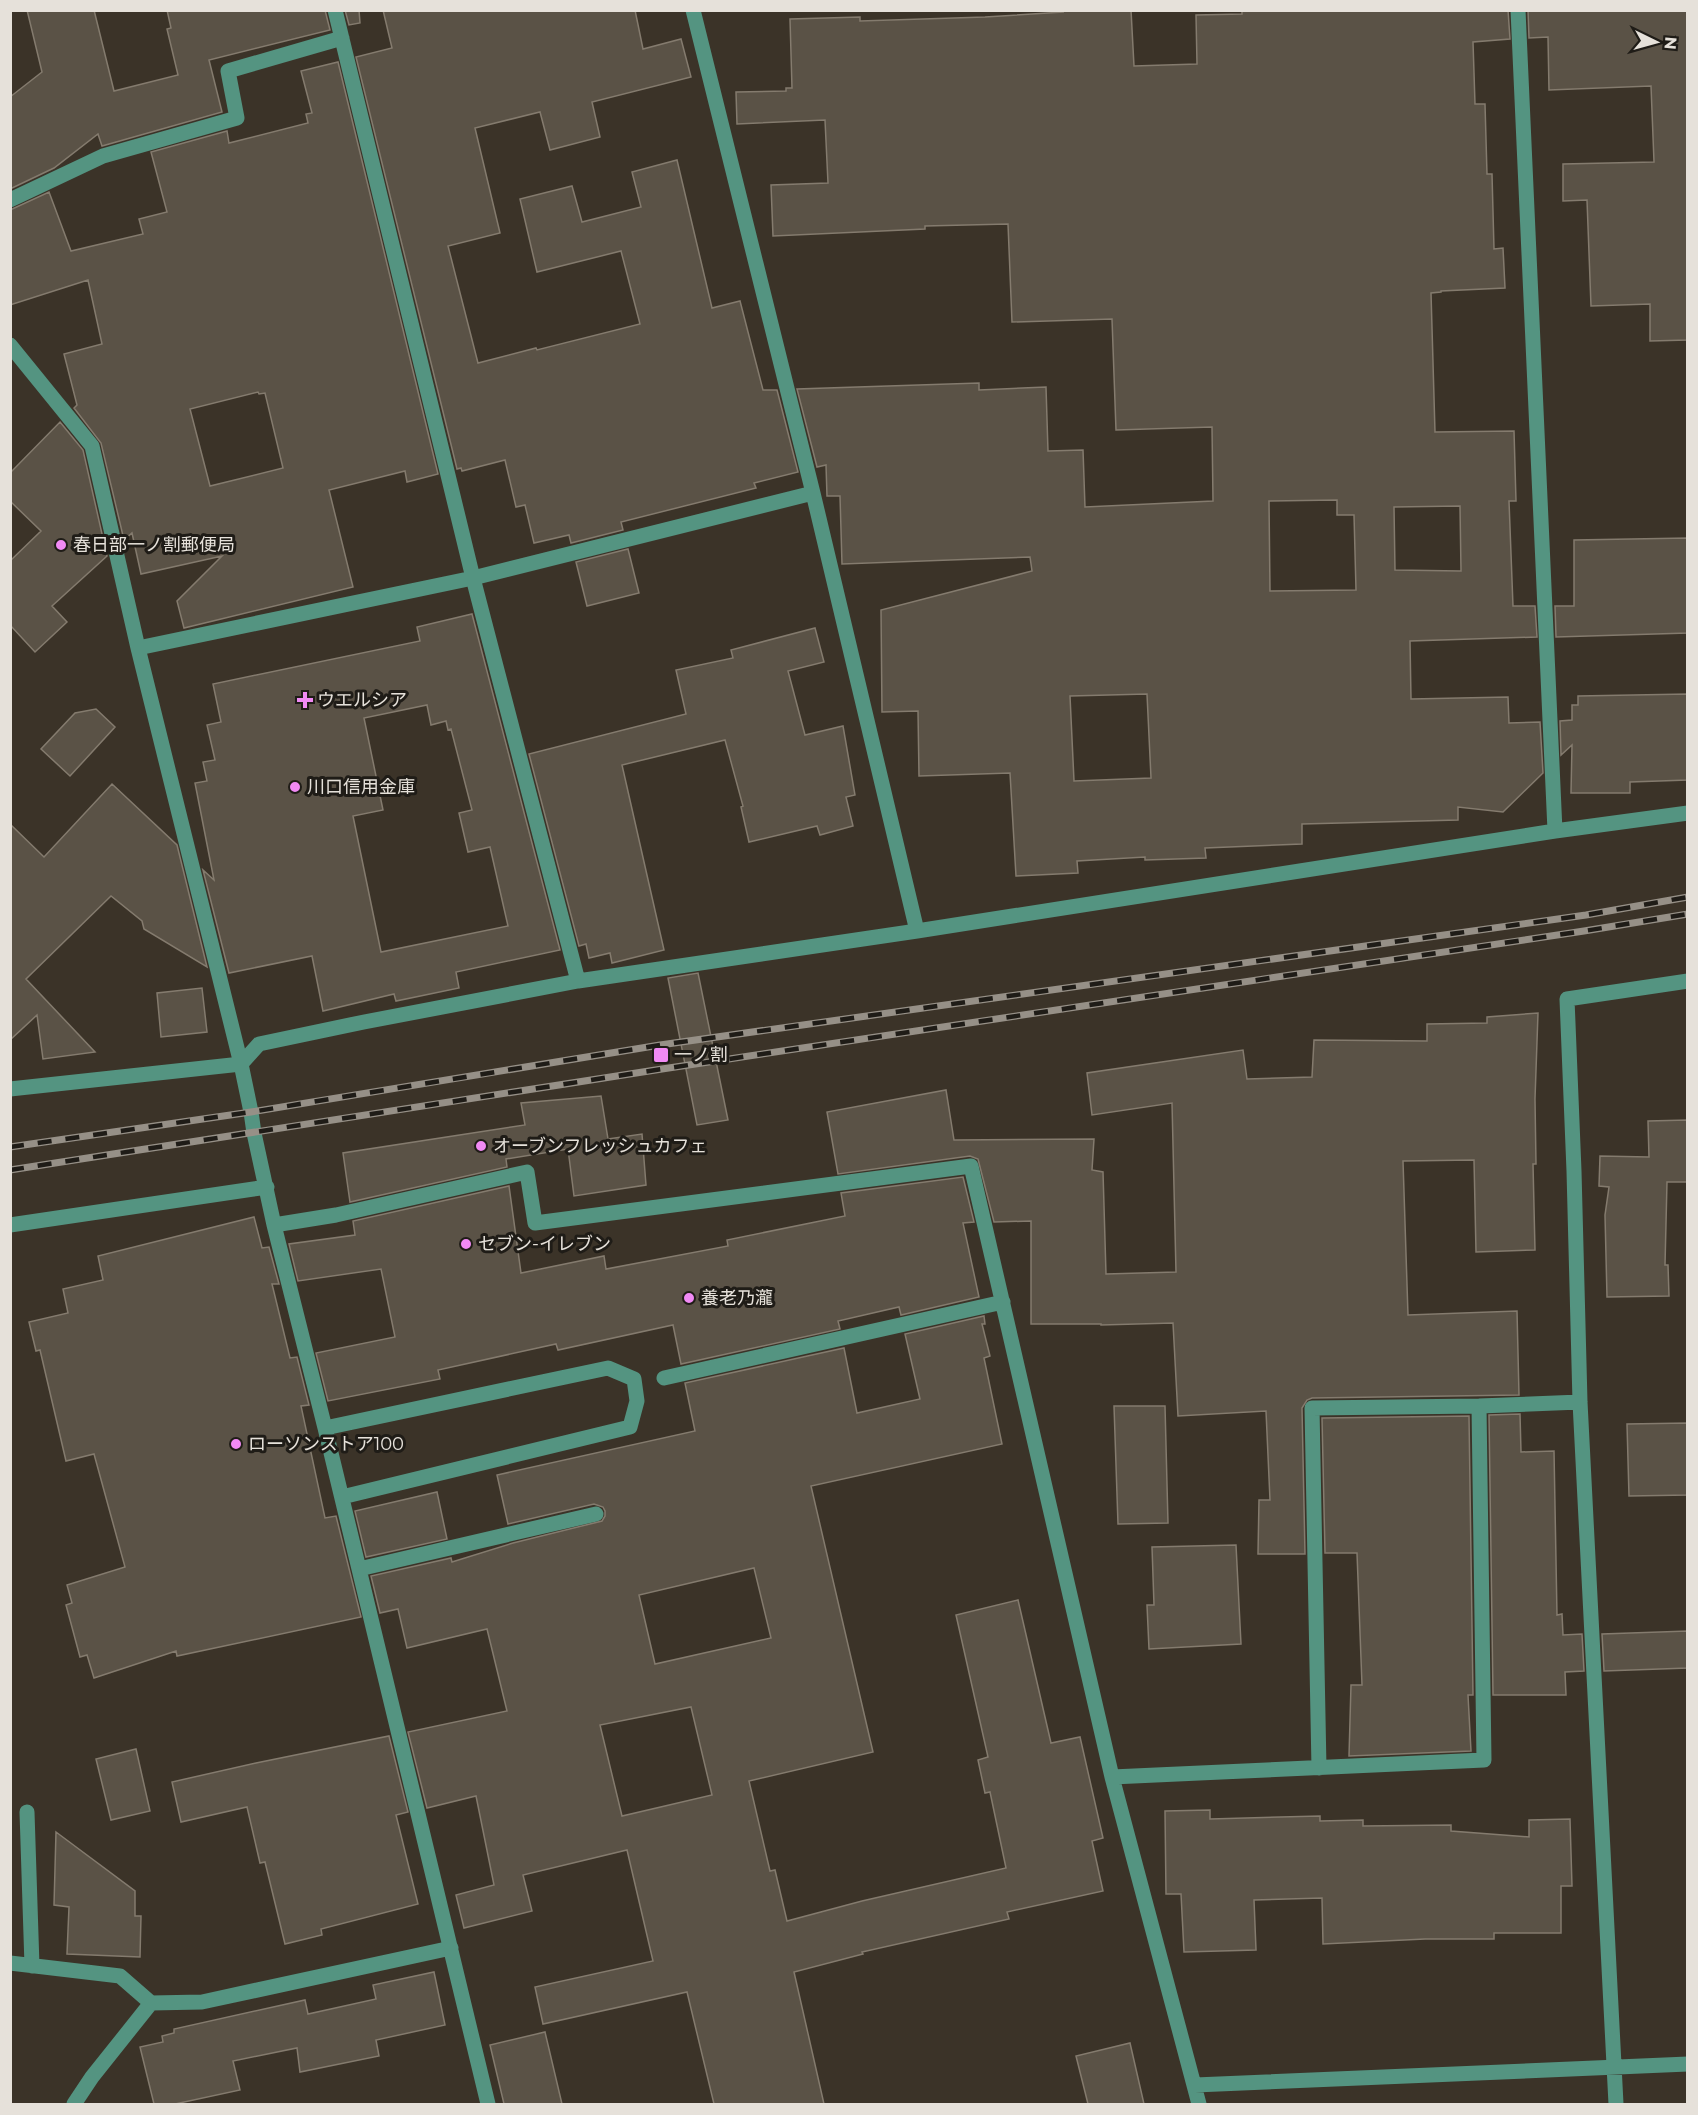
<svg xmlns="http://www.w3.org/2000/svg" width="1698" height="2115" font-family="Montserrat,'Noto Sans JP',sans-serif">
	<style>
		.building { fill: #5a5246; stroke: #847b6e; stroke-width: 1.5; fill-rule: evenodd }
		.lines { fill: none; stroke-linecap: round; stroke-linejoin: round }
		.minor { stroke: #549481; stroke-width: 15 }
		.rail-casing { stroke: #969087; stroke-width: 7 }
		.rail { stroke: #1f1c17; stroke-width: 4.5; stroke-dasharray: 14; stroke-linecap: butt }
		.poi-dot { fill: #f18af4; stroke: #1f1c17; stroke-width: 2 }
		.labels { text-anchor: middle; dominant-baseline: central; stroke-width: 6; stroke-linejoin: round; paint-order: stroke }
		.poi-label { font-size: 18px; fill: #e6e1da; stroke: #1f1c17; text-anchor: start }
	</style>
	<rect width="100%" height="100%" fill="#3b3328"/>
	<path class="building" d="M 27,10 L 94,10 L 114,91 L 178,75 L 167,29 L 171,28 L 167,10 L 325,10 L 330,30 L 209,60 L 222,112 L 102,146 L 98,134 L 54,168 L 10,189 L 10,97 L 42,72 Z
		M 345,10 L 359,10 L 360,23 L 349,25 Z
		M 383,10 L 635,10 L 643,49 L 681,39 L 691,77 L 592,102 L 600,137 L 550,150 L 540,112 L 475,128 L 500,233 L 448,246 L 478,363 L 536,348 L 537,350 L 640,324 L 621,251 L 537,272 L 520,199 L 572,186 L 582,222 L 641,207 L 632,172 L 677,160 L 712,308 L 740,301 L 763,390 L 777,390 L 798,472 L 754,483 L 756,488 L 621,522 L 623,530 L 571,543 L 569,535 L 534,543 L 525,505 L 516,507 L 505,460 L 462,471 L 461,468 L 457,469 L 356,57 L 392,48 Z
		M 1062,10 L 1131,10 L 1134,66 L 1197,64 L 1196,15 L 1242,14 L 1242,10 L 1508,10 L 1510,39 L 1473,42 L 1475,104 L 1485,104 L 1487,174 L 1492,174 L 1494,249 L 1503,248 L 1505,288 L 1441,291 L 1441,292 L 1431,293 L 1435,432 L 1514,431 L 1516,501 L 1509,501 L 1513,606 L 1535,606 L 1537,637 L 1410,641 L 1411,699 L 1508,697 L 1509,723 L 1540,722 L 1543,773 L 1503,812 L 1458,807 L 1458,820 L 1302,824 L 1302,844 L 1205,848 L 1206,858 L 1145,860 L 1145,857 L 1077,861 L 1078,873 L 1016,876 L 1010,773 L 919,776 L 918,711 L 882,712 L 881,610 L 1032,571 L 1030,557 L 842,564 L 840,496 L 827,496 L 826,465 L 817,467 L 797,389 L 979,383 L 979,390 L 1046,387 L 1048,451 L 1083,450 L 1085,507 L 1213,501 L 1212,427 L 1116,430 L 1112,319 L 1012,322 L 1008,224 L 925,226 L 925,229 L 773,236 L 771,185 L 828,183 L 825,120 L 737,124 L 736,92 L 786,91 L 786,88 L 792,88 L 790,19 L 860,17 L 860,21 L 985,17 L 1063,12 ZM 1337,500 L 1337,515 L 1354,515 L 1356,590 L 1270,591 L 1269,501 ZM 1460,506 L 1461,571 L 1395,570 L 1394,507 ZM 1147,694 L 1151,778 L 1074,781 L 1070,696 Z
		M 1528,10 L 1688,10 L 1688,340 L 1650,341 L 1650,304 L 1591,306 L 1587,200 L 1563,201 L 1563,164 L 1654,162 L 1651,86 L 1549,90 L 1548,37 L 1529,38 Z
		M 338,62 L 438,474 L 407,482 L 405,471 L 329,490 L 353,587 L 184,628 L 177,601 L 222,556 L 141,574 L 132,533 L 124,540 L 101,443 L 74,408 L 77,405 L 64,354 L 102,344 L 88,280 L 10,305 L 10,210 L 49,192 L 71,251 L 143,234 L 139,219 L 167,212 L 151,152 L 227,131 L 229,143 L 308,123 L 306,114 L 312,113 L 301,71 ZM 258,392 L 259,394 L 265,393 L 283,468 L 210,486 L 190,409 Z
		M 60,422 L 83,450 L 107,556 L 52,606 L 67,622 L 35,652 L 10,625 L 10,561 L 41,531 L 10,501 L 10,473 Z
		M 1688,538 L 1688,633 L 1556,637 L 1555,606 L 1574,606 L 1574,540 Z
		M 628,549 L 639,593 L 587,606 L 576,562 Z
		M 472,614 L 560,950 L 456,972 L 459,988 L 396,1001 L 394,994 L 323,1011 L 312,956 L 229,973 L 203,870 L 214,880 L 195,783 L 207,781 L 203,762 L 215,760 L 207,725 L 221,722 L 213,684 L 420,641 L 417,627 ZM 427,705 L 431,725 L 446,721 L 448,730 L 451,729 L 472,810 L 459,813 L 468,852 L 490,847 L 508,926 L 381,952 L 353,816 L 383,810 L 364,718 Z
		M 815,628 L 824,662 L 788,671 L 805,735 L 843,726 L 855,795 L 846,797 L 853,826 L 820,835 L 817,826 L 749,842 L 741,807 L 743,806 L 725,740 L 622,765 L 664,950 L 612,963 L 610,953 L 589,958 L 586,944 L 579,946 L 529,754 L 686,714 L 676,670 L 733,658 L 731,650 Z
		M 1688,694 L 1688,780 L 1630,782 L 1630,793 L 1571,793 L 1572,745 L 1561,755 L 1560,721 L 1572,720 L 1572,705 L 1578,705 L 1578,696 Z
		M 96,709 L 115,727 L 70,776 L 41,749 L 75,713 Z
		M 112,784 L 177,845 L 207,967 L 144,929 L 142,921 L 111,896 L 26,979 L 95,1052 L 43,1059 L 37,1015 L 10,1040 L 10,824 L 44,857 Z
		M 698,973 L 728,1120 L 697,1125 L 668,978 Z
		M 202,988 L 207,1032 L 161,1037 L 157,993 Z
		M 1538,1013 L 1535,1099 L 1536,1164 L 1533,1164 L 1535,1250 L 1476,1252 L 1474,1160 L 1403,1161 L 1408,1315 L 1517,1311 L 1519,1395 L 1312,1398 L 1307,1400 L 1302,1408 L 1305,1554 L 1258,1554 L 1259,1500 L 1270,1500 L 1266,1411 L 1178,1416 L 1173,1323 L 1101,1325 L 1101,1324 L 1031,1324 L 1031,1221 L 994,1222 L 978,1159 L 970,1156 L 838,1174 L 827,1112 L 946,1090 L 954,1140 L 1094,1139 L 1092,1170 L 1103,1172 L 1106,1274 L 1176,1272 L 1172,1103 L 1092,1115 L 1087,1073 L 1243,1050 L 1247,1079 L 1312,1077 L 1314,1040 L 1427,1041 L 1427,1024 L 1487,1023 L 1487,1017 Z
		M 601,1096 L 608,1139 L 642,1134 L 646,1185 L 574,1196 L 568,1149 L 506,1159 L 507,1167 L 350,1202 L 343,1153 L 525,1125 L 521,1103 Z
		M 1688,1120 L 1688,1182 L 1667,1182 L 1665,1265 L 1668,1265 L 1669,1296 L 1607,1297 L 1605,1215 L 1609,1187 L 1599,1186 L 1600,1156 L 1649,1157 L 1648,1121 Z
		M 963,1177 L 974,1222 L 963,1223 L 979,1297 L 901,1315 L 899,1307 L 838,1321 L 840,1329 L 681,1364 L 673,1325 L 558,1350 L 556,1344 L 438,1370 L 440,1379 L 328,1401 L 316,1353 L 395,1337 L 381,1269 L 298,1281 L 289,1244 L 355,1235 L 353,1221 L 509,1186 L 521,1273 L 604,1256 L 606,1269 L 728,1246 L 727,1240 L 845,1216 L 841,1193 Z
		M 254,1217 L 262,1248 L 269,1247 L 279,1284 L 272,1284 L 290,1358 L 297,1357 L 309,1405 L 301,1406 L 325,1518 L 336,1516 L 361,1617 L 177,1656 L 176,1651 L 94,1678 L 87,1655 L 80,1657 L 66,1605 L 72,1603 L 67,1585 L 125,1567 L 94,1454 L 66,1461 L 40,1350 L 36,1351 L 29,1322 L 68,1313 L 63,1289 L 103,1280 L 98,1256 Z
		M 984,1316 L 985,1324 L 982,1324 L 990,1356 L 984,1358 L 1002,1444 L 811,1486 L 873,1752 L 749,1781 L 770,1871 L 775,1870 L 787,1921 L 862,1901 L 1006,1868 L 990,1792 L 985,1793 L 978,1760 L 988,1757 L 956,1615 L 1018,1600 L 1051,1743 L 1080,1737 L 1103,1838 L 1092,1841 L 1103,1891 L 1007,1912 L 1009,1919 L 862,1952 L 863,1954 L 794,1972 L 824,2104 L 714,2104 L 687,1992 L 543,2024 L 535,1987 L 653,1961 L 627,1850 L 523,1875 L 532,1911 L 464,1928 L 456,1895 L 494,1885 L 476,1796 L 427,1808 L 408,1732 L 507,1711 L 487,1629 L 407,1648 L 398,1609 L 380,1613 L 371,1576 L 451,1558 L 452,1562 L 513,1543 L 602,1521 L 605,1516 L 605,1511 L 603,1507 L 594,1504 L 508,1524 L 497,1475 L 695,1431 L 685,1383 L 844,1348 L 857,1413 L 920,1399 L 905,1334 ZM 754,1568 L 771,1638 L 655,1664 L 639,1595 ZM 691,1707 L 712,1795 L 622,1816 L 600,1725 Z
		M 1114,1406 L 1165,1406 L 1168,1523 L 1118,1524 Z
		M 1520,1414 L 1521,1452 L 1554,1451 L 1557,1615 L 1562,1614 L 1563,1635 L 1582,1634 L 1584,1671 L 1565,1672 L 1566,1695 L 1493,1695 L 1489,1415 Z
		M 1469,1416 L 1473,1695 L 1468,1695 L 1471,1751 L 1349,1756 L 1351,1685 L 1362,1685 L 1357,1553 L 1325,1553 L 1322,1418 Z
		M 1688,1423 L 1688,1495 L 1629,1496 L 1627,1424 Z
		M 437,1492 L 447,1539 L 366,1557 L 355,1511 Z
		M 1236,1545 L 1241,1644 L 1149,1649 L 1147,1605 L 1154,1605 L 1152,1547 Z
		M 1688,1631 L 1688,1668 L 1604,1671 L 1602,1634 Z
		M 389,1736 L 408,1812 L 396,1815 L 418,1904 L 321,1929 L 322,1935 L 285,1944 L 265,1862 L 260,1863 L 247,1807 L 181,1822 L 172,1782 L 256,1763 Z
		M 136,1749 L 150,1811 L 111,1820 L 96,1759 Z
		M 1210,1810 L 1210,1819 L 1320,1816 L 1320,1821 L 1363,1820 L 1363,1826 L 1451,1825 L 1451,1831 L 1529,1837 L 1529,1820 L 1570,1819 L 1572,1886 L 1561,1886 L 1561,1933 L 1494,1933 L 1494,1939 L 1425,1939 L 1323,1944 L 1322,1898 L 1254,1900 L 1256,1950 L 1184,1952 L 1181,1894 L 1166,1894 L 1165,1811 Z
		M 56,1832 L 135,1891 L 135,1916 L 141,1916 L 140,1957 L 67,1954 L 69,1907 L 54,1905 Z
		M 434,1972 L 445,2025 L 376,2040 L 379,2056 L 300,2072 L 297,2048 L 233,2061 L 240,2090 L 175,2104 L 154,2104 L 140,2047 L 163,2042 L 162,2036 L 174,2033 L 174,2029 L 305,2000 L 308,2014 L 376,1999 L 373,1985 Z
		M 545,2032 L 562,2104 L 504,2104 L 490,2045 Z
		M 1130,2043 L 1144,2104 L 1088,2104 L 1076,2056 Z"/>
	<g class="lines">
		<path class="minor" d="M 335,10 L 473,578 L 578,981
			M 693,10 L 813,493 L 917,931
			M 1518,10 L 1555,831
			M 10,200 L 103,156 L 237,118 L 228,71 L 342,38
			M 10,345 L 92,446 L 138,648 L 241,1064 L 251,1112 L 254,1133 L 274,1225 L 325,1428 L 488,2104
			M 138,648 L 473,578 L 813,493
			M 10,1089 L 241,1064 L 259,1044 L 364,1022 L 578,981 L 917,931 L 1555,831 L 1688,813
			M 10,1225 L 267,1187
			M 274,1225 L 336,1215 L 527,1172 L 535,1223 L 971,1166 L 1112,1777 L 1199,2104
			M 664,1378 L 1003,1302
			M 325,1428 L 608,1368 L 634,1379 L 637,1401 L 630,1427 L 342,1497
			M 359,1569 L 596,1514
			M 1319,1768 L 1312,1408 L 1479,1406 L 1580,1402
			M 1112,1777 L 1484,1760 L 1479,1406
			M 27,1812 L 32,1966
			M 10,1963 L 120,1976 L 151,2003 L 202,2002 L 451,1948
			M 1195,2085 L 1688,2064
			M 74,2104 L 92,2077 L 151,2003
			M 1616,2104 L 1580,1402 L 1574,1171 L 1567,999 L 1688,981"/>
		<g class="rail-casing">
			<path id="rail" d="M 10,1147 L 251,1112 L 660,1045 L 1586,915 L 1688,897
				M 10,1170 L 662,1069 L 1584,931 L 1688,914"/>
		</g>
		<use href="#rail" class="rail"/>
	</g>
	<g class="poi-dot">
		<circle cx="61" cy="545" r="6"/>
		<path d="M302 691h6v6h6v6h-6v6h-6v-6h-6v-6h6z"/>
		<circle cx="295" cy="787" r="6"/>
		<rect x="653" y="1047" width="16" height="16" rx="3"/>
		<circle cx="481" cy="1146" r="6"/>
		<circle cx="466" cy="1244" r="6"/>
		<circle cx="689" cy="1298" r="6"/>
		<circle cx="236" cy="1444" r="6"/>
	</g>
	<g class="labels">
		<g class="poi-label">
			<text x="73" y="545">春日部一ノ割郵便局</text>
			<text x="317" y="700">ウエルシア</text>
			<text x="307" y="787">川口信用金庫</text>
			<text x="674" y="1055">一ノ割</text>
			<text x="493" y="1146">オーブンフレッシュカフェ</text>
			<text x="478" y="1244">セブン-イレブン</text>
			<text x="701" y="1298">養老乃瀧</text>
			<text x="248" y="1444">ローソンストア100</text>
		</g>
	</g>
	<rect width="1698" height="2115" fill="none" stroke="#e6e1da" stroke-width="24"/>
	<g transform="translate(1656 42) rotate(95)" stroke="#1f1c17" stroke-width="4.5" paint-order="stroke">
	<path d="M0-4.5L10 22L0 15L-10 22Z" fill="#e6e1da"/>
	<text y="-9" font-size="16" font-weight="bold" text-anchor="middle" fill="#e6e1da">N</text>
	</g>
</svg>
